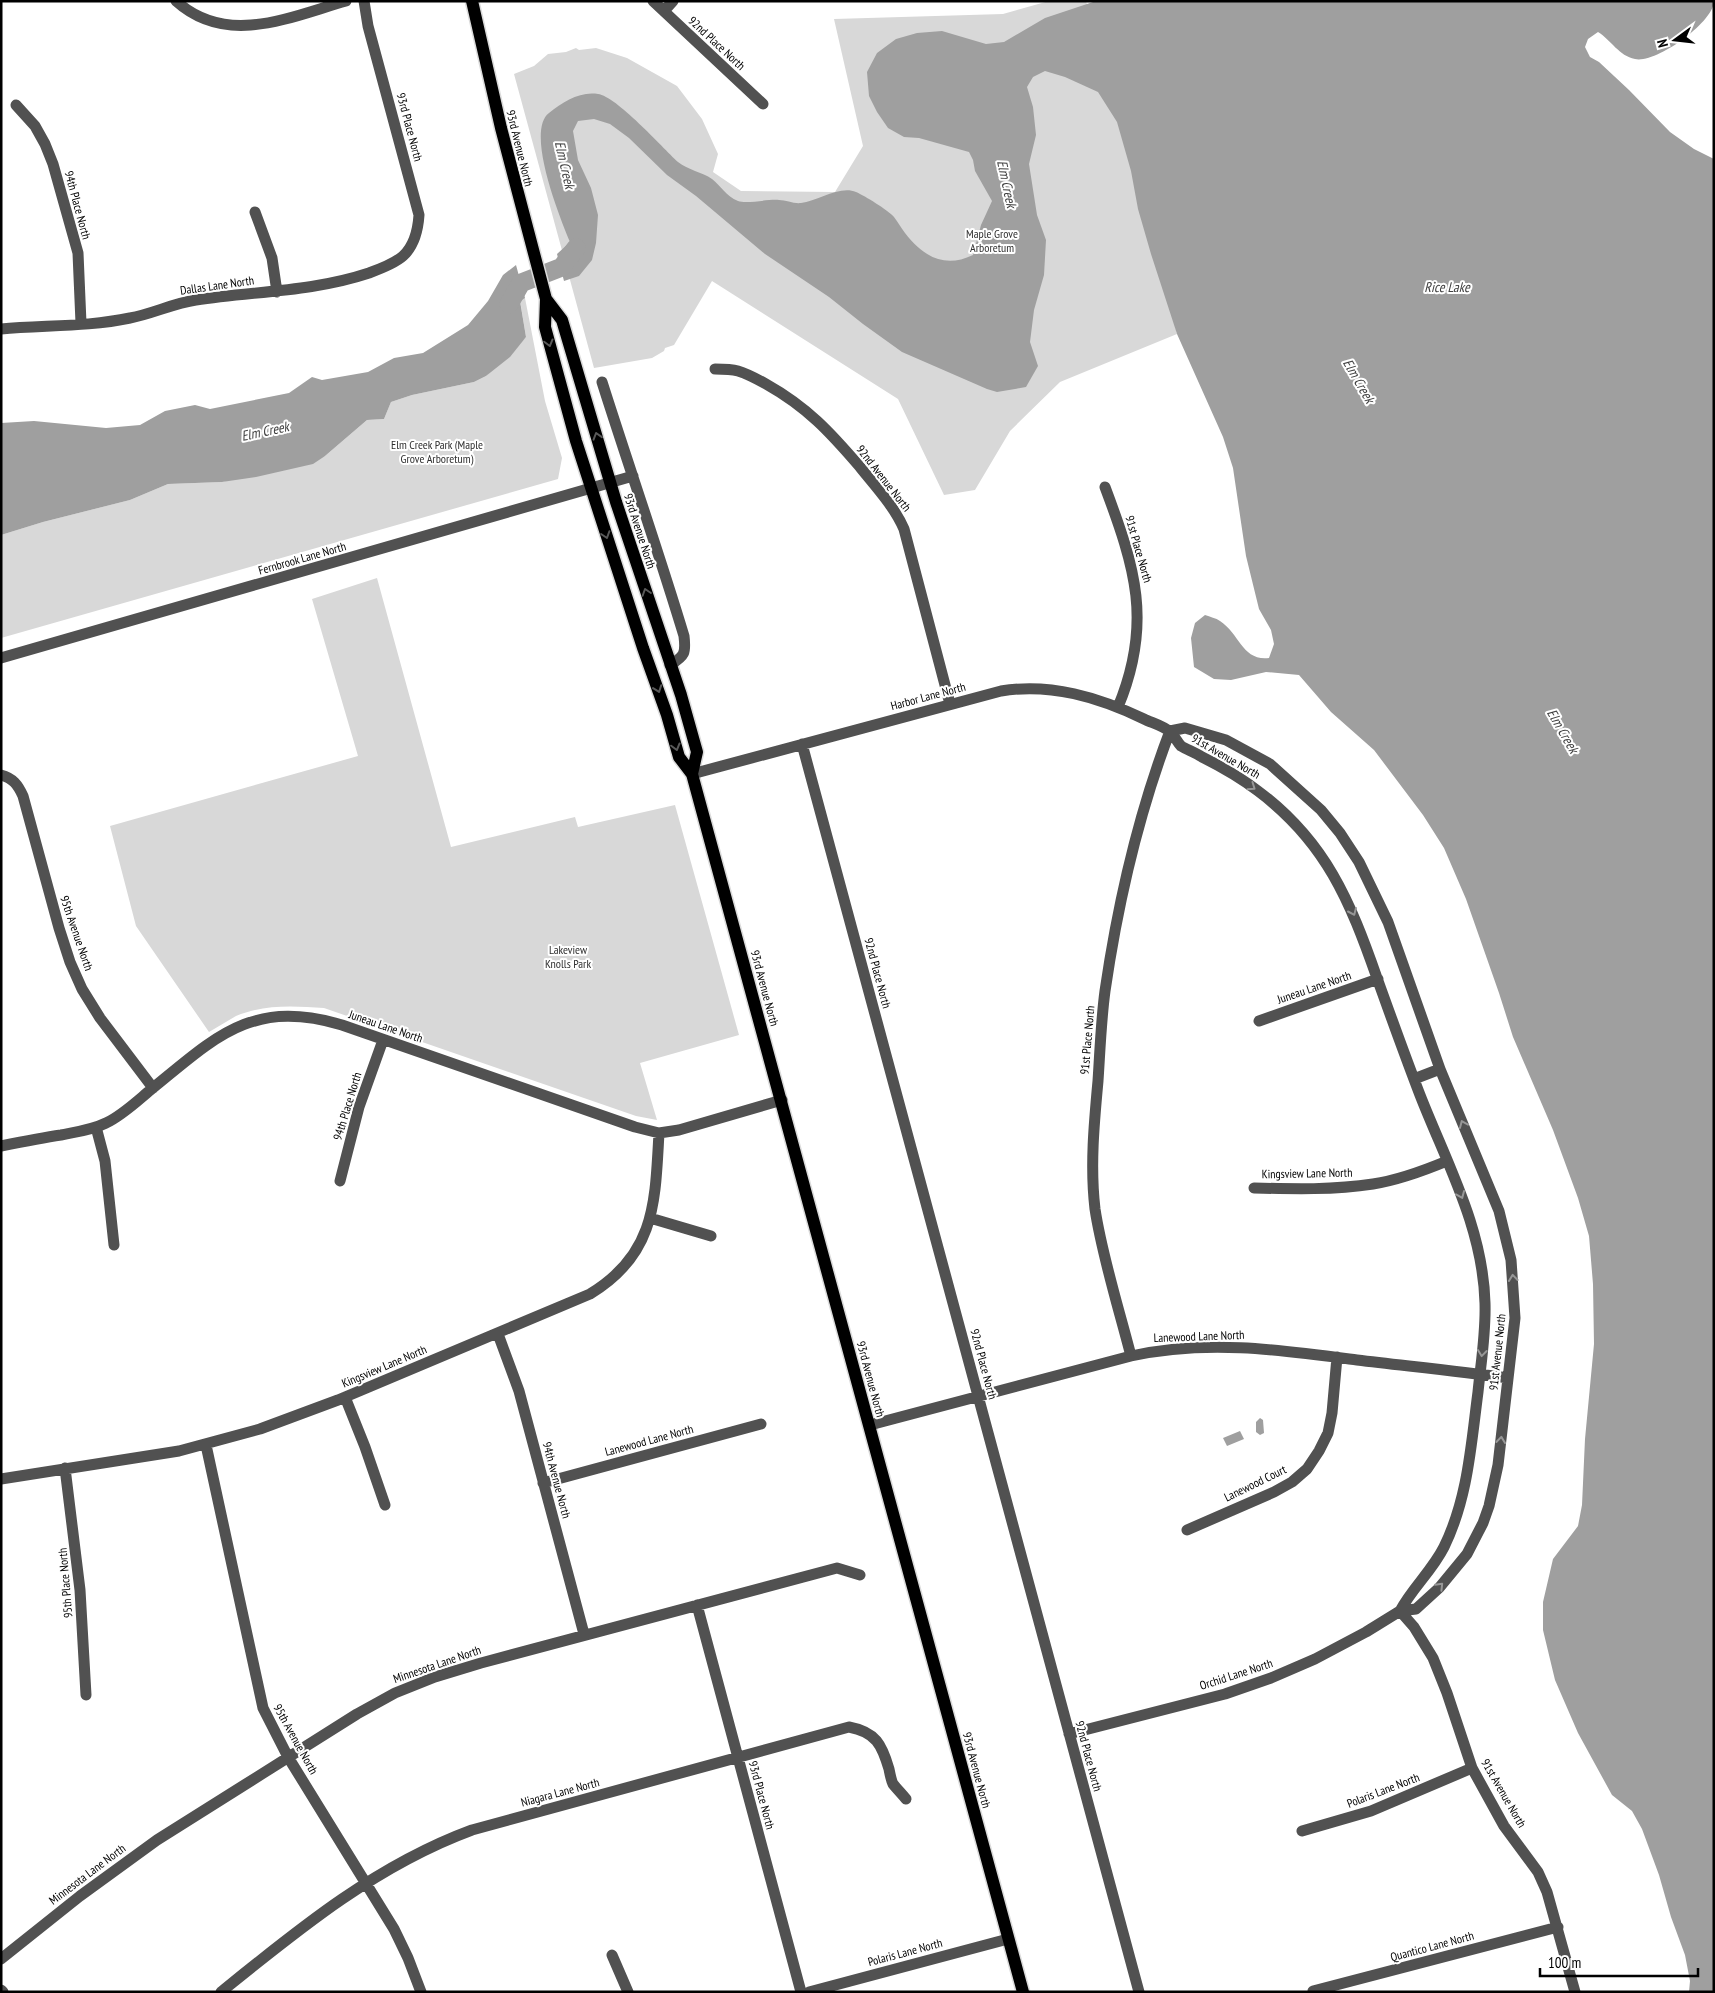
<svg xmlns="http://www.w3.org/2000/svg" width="1715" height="1993" font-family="'PT Sans Narrow',sans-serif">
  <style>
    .green { fill: #d8d8d8 }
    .water { fill: #9f9f9f }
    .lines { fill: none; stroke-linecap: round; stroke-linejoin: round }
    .river { stroke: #9f9f9f; stroke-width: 19 }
    .major-casing { stroke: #dbdbdb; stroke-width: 15 }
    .minor { stroke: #515151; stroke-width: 11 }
    .major { stroke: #000; stroke-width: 12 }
    .oneway { stroke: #595959 }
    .oneway2 { stroke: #979797 }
    .labels { text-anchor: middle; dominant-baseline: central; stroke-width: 4; stroke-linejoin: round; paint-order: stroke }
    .street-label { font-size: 12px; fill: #000; stroke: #fff }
    .park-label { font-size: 12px; fill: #2f2f2f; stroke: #fff }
    .water-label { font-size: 14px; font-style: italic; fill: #404040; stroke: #fff }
  </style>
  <rect width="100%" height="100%" fill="#fff"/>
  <path class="green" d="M1049 1H1086L1144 199 1177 334 1060 382 1010 431 975 490 944 495 898 399 712 281 674 345 665 348 664 351 652 358 594 368 514 74 534 66 548 54 566 52 576 48 579 50 596 48 627 58 677 86 702 119 718 154 713 172 741 191 835 192 863 146 834 19 1003 14Z
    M525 298 545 401 562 458 558 479 1 638V535L43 522 130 500 168 484 222 482 325 456 367 420 384 419 391 402 412 395 474 382 486 376 526 337 520 300Z
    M377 578 451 847 575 817 578 827 675 805 739 1035 640 1063 657 1120 636 1116 324 1008C294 1006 264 1004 236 1016 227 1021 218 1027 209 1032L136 926 110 826 358 756 312 599Z"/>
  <path class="water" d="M1096 1H1714C1714 22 1656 64 1635 59 1619 56 1611 40 1598 32L1588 39 1585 47 1590 57 1599 62 1629 90 1670 132 1694 149 1714 159V1992H1689L1690 1981 1685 1955 1671 1917 1659 1875 1642 1829 1632 1811 1612 1795 1578 1733 1555 1680 1543 1630V1602L1553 1559 1578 1526 1582 1505 1585 1439 1594 1344 1593 1284 1589 1236 1578 1198 1553 1130 1513 1037 1499 993 1466 899 1444 848 1423 815 1374 750 1331 712 1299 675 1266 672 1231 680 1214 679 1194 667 1191 638 1195 623 1205 615C1210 617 1216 618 1220 621 1240 634 1242 661 1269 658L1274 644 1271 630 1259 609 1246 556 1233 468 1223 437 1177 334 1151 254 1138 209 1131 171 1117 122 1098 92 1065 77 1045 71 1033 77 1027 87 1033 107 1036 135 1029 164 1037 215 1046 240 1044 275 1034 310 1030 342 1038 366 1026 387 997 392 987 389 902 352 863 324 829 297 765 254 696 196 667 175 629 138 610 124 594 119 578 121 573 131 578 160 591 188 598 215 596 243 592 260 579 276 564 281 557 254 570 242C560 218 525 131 549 113 563 102 580 91 598 94 616 96 662 147 678 162 688 170 702 172 712 179 721 186 726 196 738 201 747 204 768 199 779 200 786 200 794 204 801 203 818 201 840 185 856 192 865 196 888 210 894 217 898 222 901 228 905 233 923 256 944 269 973 255L981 225 992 201 975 171 973 160 969 152 919 138 904 137 888 128 877 112 869 96 867 72 877 53 896 39 917 33 942 31 986 44 1004 42 1045 18Z
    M516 265 525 298 520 301 526 337 510 357 486 376 474 382 412 395 391 402 384 419 367 420 325 456 313 464 256 477 222 482 168 484 130 500 43 522 1 535V423L34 421 106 428 140 425 165 411 195 405 210 409 289 393 312 377 322 380 368 372 394 358 423 353 468 325 488 301 503 275Z
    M1260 1418 1263 1420 1264 1433 1260 1435 1256 1432V1422Z
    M1240 1431 1244 1439 1227 1446 1223 1438Z"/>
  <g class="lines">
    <path class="river" d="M509 304 521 283 562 267 576 248"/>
    <g class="major-casing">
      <path id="major" d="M472 1 501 128 546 299 545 327 576 441 643 648 667 715 679 757 692 774 1023 1992
        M546 299 562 320 616 502 681 695 697 752 692 774"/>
    </g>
    <path class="minor" d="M176 1C227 47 289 17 346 1
      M653 1 763 104
      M664 11 673 1
      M16 105 35 126 45 144 53 164 78 253 81 323
      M255 212 272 258 277 292
      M1 329C44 325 88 327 130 318 152 314 174 303 196 300 254 291 312 292 369 273 380 269 394 264 403 256 415 245 418 230 419 215L368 26 364 1
      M715 369C723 369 731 369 738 371 748 374 757 379 766 384 807 407 830 432 860 467 876 487 894 506 904 529L950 704
      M602 382C629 467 658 550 684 636 686 653 685 656 670 665
      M1105 487C1135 567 1153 623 1118 707
      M1 658 633 476
      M802 744 1139 1992
      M692 774 1001 691C1051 683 1098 697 1144 719 1152 723 1164 726 1170 732 1175 736 1177 742 1181 746 1188 750 1196 753 1202 757 1222 767 1241 778 1258 791 1326 842 1350 901 1377 978 1391 1017 1405 1056 1420 1095 1447 1164 1483 1228 1485 1303 1486 1333 1481 1362 1478 1392 1471 1445 1468 1498 1444 1547 1432 1571 1412 1588 1400 1611
      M1 775C13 778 18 785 23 796L59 928 70 962 82 989 100 1018 153 1088
      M1259 1021 1378 979
      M1414 1079 1440 1069
      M96 1127 105 1161 114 1245
      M1 1146C21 1142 41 1138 61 1135 76 1132 92 1130 106 1123 121 1116 135 1103 148 1092 215 1038 250 998 342 1025L635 1127 659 1133 679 1130 782 1100
      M340 1181 359 1107 383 1040
      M1254 1188C1294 1189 1334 1190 1373 1184 1399 1180 1423 1171 1447 1161
      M650 1218 711 1236
      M498 1334 519 1391 584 1634
      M1131 1356C1119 1309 1102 1256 1095 1209 1090 1167 1094 1124 1098 1081 1100 1051 1101 1021 1105 991 1118 902 1138 815 1170 731
      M345 1397 365 1447 385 1505
      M870 1425 1131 1356C1207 1339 1282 1350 1357 1360 1407 1366 1458 1371 1508 1378
      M206 1445 263 1708 288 1757 394 1929 408 1958 421 1992
      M65 1468 80 1590 86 1695
      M1 1479 179 1451 260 1429 338 1400 590 1294C656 1254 655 1202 659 1133
      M543 1483 761 1424
      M1187 1530 1274 1492 1292 1482 1307 1469 1319 1451 1328 1433 1332 1413 1337 1357
      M697 1605 801 1992
      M1400 1611 1414 1627 1433 1658 1447 1693 1472 1768 1504 1826 1538 1872 1547 1892 1575 1992
      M1069 1734 1225 1694 1271 1678 1315 1659 1366 1632 1400 1611 1416 1609 1439 1588 1467 1554 1483 1523 1489 1506 1498 1465 1515 1318 1511 1260 1499 1211 1440 1069 1388 922 1359 862 1340 833 1321 810 1270 764 1226 740 1185 728 1170 731
      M1302 1831 1371 1811 1472 1768
      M612 1955 628 1992
      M1 1959 80 1896 157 1840 357 1714 395 1693 435 1677 481 1663 837 1568 860 1575
      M1 1990 3 1992
      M1313 1991 1558 1927
      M221 1992C300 1928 377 1865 472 1830L849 1727C876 1732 882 1745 889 1769 890 1774 891 1780 893 1784 897 1789 902 1794 906 1799
      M809 1992 1008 1939"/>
    <use href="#major" class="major"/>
  </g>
  <defs><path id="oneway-chevron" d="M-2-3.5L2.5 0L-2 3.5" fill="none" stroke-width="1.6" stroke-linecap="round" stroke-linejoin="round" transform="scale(1.25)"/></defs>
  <g class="oneway">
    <use href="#oneway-chevron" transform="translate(549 343) rotate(75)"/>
    <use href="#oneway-chevron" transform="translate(597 436) rotate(-107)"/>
    <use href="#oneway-chevron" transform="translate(606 535) rotate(72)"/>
    <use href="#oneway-chevron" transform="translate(646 592) rotate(-108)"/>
    <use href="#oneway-chevron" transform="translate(658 689) rotate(70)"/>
    <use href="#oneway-chevron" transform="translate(676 747) rotate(75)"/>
  </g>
  <g class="oneway2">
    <use href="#oneway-chevron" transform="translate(1252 787) rotate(35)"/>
    <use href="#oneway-chevron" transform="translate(1353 912) rotate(66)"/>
    <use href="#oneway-chevron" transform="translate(1463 1124) rotate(-113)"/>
    <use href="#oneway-chevron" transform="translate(1461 1195) rotate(67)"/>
    <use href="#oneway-chevron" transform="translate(1513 1278) rotate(-96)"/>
    <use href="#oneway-chevron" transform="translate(1482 1353) rotate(97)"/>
    <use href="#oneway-chevron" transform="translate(1501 1440) rotate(-84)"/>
    <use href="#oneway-chevron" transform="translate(1440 1586) rotate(-46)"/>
  </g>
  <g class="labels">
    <g class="street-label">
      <text transform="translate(717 43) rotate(43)">92nd Place North</text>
      <text transform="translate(410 127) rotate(75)">93rd Place North</text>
      <text transform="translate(520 148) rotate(76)">93rd Avenue North</text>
      <text transform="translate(78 205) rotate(75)">94th Place North</text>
      <text transform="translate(217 285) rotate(-8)">Dallas Lane North</text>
      <text transform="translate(884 478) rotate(52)">92nd Avenue North</text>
      <text transform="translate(640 531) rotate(72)">93rd Avenue North</text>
      <text transform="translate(1139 549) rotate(74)">91st Place North</text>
      <text transform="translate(302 558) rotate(-16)">Fernbrook Lane North</text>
      <text transform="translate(928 696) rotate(-15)">Harbor Lane North</text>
      <text transform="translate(1226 756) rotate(30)">91st Avenue North</text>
      <text transform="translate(77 933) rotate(71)">95th Avenue North</text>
      <text transform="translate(878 973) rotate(75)">92nd Place North</text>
      <text transform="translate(1314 987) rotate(-19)">Juneau Lane North</text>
      <text transform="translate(765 988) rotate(75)">93rd Avenue North</text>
      <text transform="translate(386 1026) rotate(19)">Juneau Lane North</text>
      <text transform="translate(1087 1040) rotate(-85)">91st Place North</text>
      <text transform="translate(347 1106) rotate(-73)">94th Place North</text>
      <text transform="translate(1307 1173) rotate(-1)">Kingsview Lane North</text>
      <text transform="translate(1199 1336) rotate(-2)">Lanewood Lane North</text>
      <text transform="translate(1497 1352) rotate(-84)">91st Avenue North</text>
      <text transform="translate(984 1364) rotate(75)">92nd Place North</text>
      <text transform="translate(384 1366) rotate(-23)">Kingsview Lane North</text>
      <text transform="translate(871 1379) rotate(75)">93rd Avenue North</text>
      <text transform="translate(649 1440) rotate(-15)">Lanewood Lane North</text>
      <text transform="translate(557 1480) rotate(75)">94th Avenue North</text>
      <text transform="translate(1255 1483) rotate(-26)">Lanewood Court</text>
      <text transform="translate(65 1583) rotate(-95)">95th Place North</text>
      <text transform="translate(437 1664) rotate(-19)">Minnesota Lane North</text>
      <text transform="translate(1236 1674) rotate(-18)">Orchid Lane North</text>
      <text transform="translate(296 1739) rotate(61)">95th Avenue North</text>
      <text transform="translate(1089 1756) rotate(75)">92nd Place North</text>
      <text transform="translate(977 1770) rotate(75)">93rd Avenue North</text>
      <text transform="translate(1383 1790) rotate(-21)">Polaris Lane North</text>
      <text transform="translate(560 1792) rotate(-15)">Niagara Lane North</text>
      <text transform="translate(1504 1793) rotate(60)">91st Avenue North</text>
      <text transform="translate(762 1795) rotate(75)">93rd Place North</text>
      <text transform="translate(87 1874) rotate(-37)">Minnesota Lane North</text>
      <text transform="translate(1432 1946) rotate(-15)">Quantico Lane North</text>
      <text transform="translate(905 1952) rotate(-15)">Polaris Lane North</text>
    </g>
    <g class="park-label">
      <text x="992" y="233">Maple Grove<tspan x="992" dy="14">Arboretum</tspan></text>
      <text x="437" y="444">Elm Creek Park (Maple<tspan x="437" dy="14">Grove Arboretum)</tspan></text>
      <text x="568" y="949">Lakeview<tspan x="568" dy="14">Knolls Park</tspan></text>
    </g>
    <g class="water-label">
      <text transform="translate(565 165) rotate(77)">Elm Creek</text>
      <text transform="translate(1007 184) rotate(78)">Elm Creek</text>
      <text x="1447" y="287">Rice Lake</text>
      <text transform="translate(1359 381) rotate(60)">Elm Creek</text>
      <text transform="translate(265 431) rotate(-12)">Elm Creek</text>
      <text transform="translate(1563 731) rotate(60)">Elm Creek</text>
    </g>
  </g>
  <rect width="1715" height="1993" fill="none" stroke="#000000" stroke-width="5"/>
  <g transform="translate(1675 40) rotate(255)" stroke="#ffffff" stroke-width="4" paint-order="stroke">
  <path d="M0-4L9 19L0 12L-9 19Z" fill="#000000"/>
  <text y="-8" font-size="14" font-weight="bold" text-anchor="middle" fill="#000000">N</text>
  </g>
  <path d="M1540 1968v8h158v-8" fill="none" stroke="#000000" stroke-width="2.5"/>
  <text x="1548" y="1968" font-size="15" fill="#000000" stroke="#ffffff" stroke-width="4" paint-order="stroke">100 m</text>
</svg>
